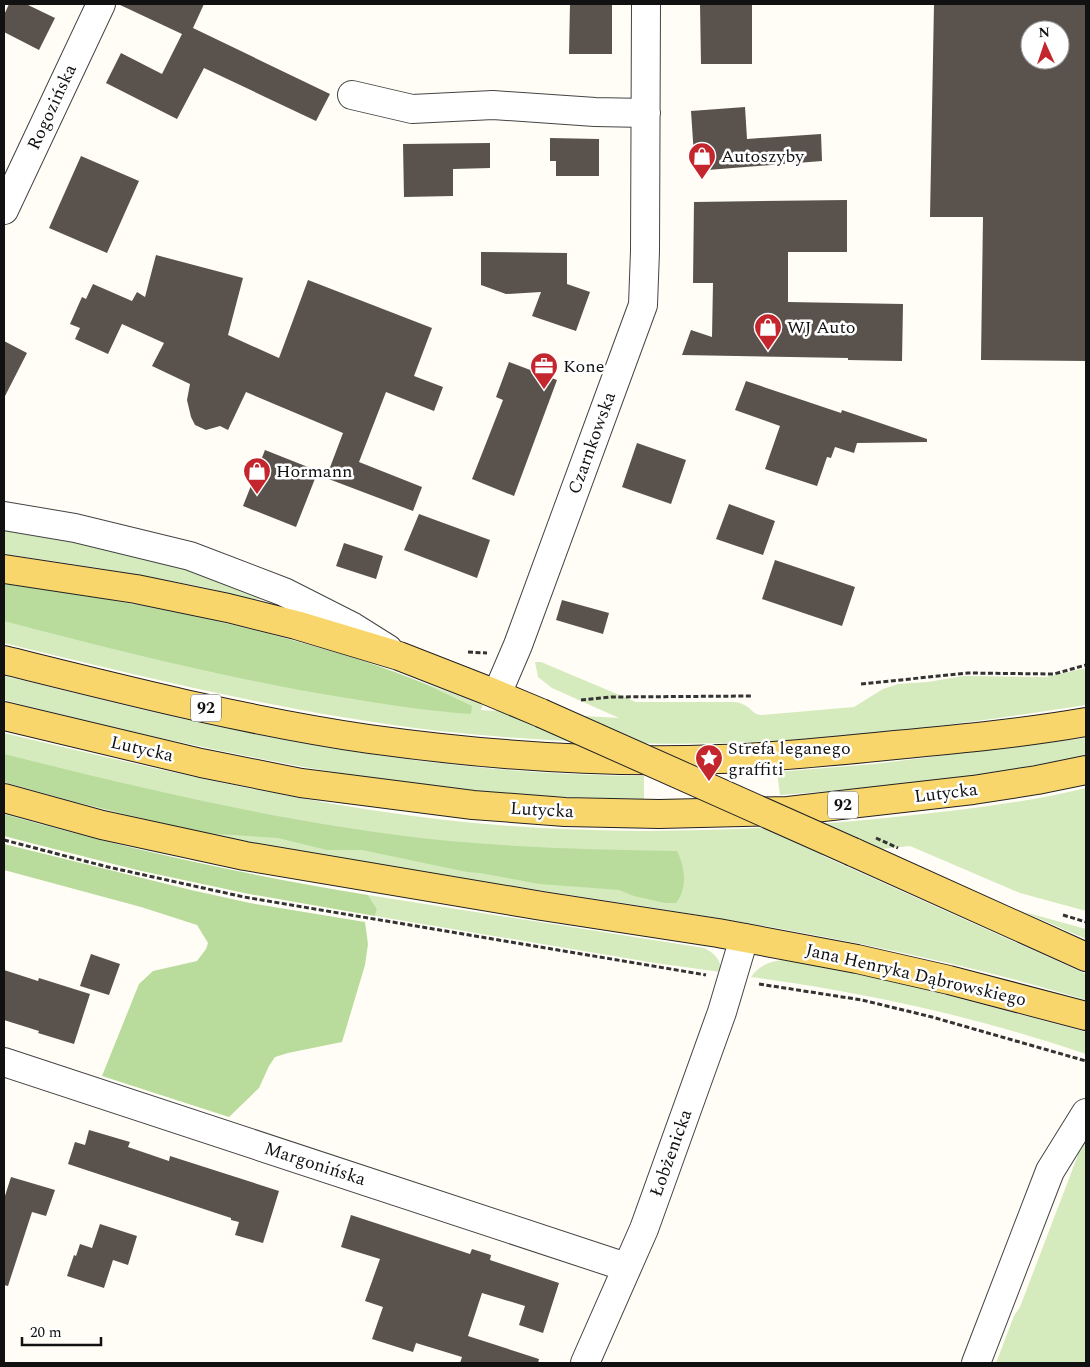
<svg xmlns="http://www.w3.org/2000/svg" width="1090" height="1367" font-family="Spectral,serif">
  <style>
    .green { fill: #d5ebbd }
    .forest { fill: #b9dc9c }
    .building { fill: #5a524d; fill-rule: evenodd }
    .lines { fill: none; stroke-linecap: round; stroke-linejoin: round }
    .minor-casing { stroke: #444; stroke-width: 30 }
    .major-casing { stroke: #222; stroke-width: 30 }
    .path { stroke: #333; stroke-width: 3; stroke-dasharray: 5 2.5; stroke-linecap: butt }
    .minor { stroke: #fff; stroke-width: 28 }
    .major { stroke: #f9d66b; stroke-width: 28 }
    .major-bridge-casing { stroke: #222; stroke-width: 30; stroke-linecap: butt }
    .path-bridge { stroke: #333; stroke-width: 3; stroke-dasharray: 5 2.5; stroke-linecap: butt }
    .major-bridge { stroke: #f9d66b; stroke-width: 28 }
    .labels { text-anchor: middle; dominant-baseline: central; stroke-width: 5; stroke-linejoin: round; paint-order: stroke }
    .shield { fill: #fff; stroke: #585858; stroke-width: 1 }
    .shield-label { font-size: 16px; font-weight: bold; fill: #111 }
    .street-label { font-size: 18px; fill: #111; stroke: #fff }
    .poi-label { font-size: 18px; fill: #111; stroke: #fff; text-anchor: start }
  </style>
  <rect width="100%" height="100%" fill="#fffdf5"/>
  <path class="green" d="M4 527 34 532 179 566 262 597 263 599C251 601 218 590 203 587 137 574 71 563 4 554Z
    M4 584C71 594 139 603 205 618 300 639 392 670 483 705L481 710 619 718 552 688 538 677 535 662H541L636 702H735C751 704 751 715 762 715L854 707 883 689 898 684 927 682 964 676 1046 677 1086 668V705C984 721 878 735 775 741 664 747 551 743 440 731 292 714 148 678 4 643Z
    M4 676C81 694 158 715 236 730 371 758 506 775 644 776V799C558 798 470 793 384 780 256 761 129 732 4 700Z
    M4 733C139 765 275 798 413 816 570 837 728 834 885 818 953 811 1020 804 1086 788V911L1020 893 910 846 821 855 1086 974V1000C820 919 541 897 268 846 179 830 91 807 4 782Z
    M1086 738V755C986 777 882 787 780 795L777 772 874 764Z
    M368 895 704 948C715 953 721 960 721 972L655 963 375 916 377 909Z
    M1024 912 1086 929V939Z
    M782 960 833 969 920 988 1086 1032V1054C977 1017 865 992 751 977 759 966 768 962 782 960Z
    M1086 1134V1363H996L1014 1316 1020 1307Z"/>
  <path class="forest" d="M4 584C95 596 186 612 276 636 322 648 369 661 413 679 433 687 452 697 472 706L471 714C427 711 384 704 340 697 226 678 115 650 4 621Z
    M4 754C151 791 299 826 450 841 525 848 601 850 677 851 685 867 688 888 676 903H665L634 896 619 890 540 884 480 873 467 872 362 850H327L278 838 203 833 76 802 4 782Z
    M4 814C123 848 245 875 368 895L377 909 375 916 249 894 137 870 23 841 4 836Z
    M4 844 191 890 250 903 365 922 368 944 365 965 342 1042 288 1053 275 1057 269 1066 259 1088 229 1117 102 1076 139 984 153 971 197 961 206 949 208 943 197 925 141 907 4 870Z"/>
  <path class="building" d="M9 4H26L55 18 39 50 4 32V15Z
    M118 4H204L193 28 330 94 316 121 204 68 177 119 106 83 121 53 162 74 182 34Z
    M570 4H612V54H569Z
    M700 4H752V64H701Z
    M934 4H1086V361L981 360 983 217H930ZM1030 30H1060V60H1030Z
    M745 107 747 139 821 134 822 161 695 171 691 111Z
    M550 138 599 139V176H556V161H550Z
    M490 143V168L453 169V196L404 197 403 144Z
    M81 156 139 181 107 253 49 228Z
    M847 200V252H788V302L903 304 902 361 848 360V358L682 355 691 330 712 337 713 283H693L694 202Z
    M481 252 567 253V284L590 292 576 331 532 316 541 292 506 294 481 285Z
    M156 255 243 278 228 335 279 358 308 280 432 328 414 376 443 387 434 411 386 392 359 462 422 487 413 511 326 478 343 433 246 392 228 430 220 426 206 430 195 425 191 417 187 400 190 384 152 366 164 343 122 324 108 354 75 339 80 328 70 324 82 297 86 299 93 284 132 301 137 292 145 297Z
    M4 341 27 353 4 398Z
    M509 362 557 380 514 496 472 479 503 400 496 397Z
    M746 381 841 413 842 410 927 439V442L857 443 854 453 835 447 831 458 827 457 817 486 765 469 780 426 735 410Z
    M637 443 686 460 671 504 622 487Z
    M265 450 318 471 296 527 243 506Z
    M729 504 775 521 763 555 716 539Z
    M419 514 490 540 477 578 404 550Z
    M344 543 383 556 376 579 336 566Z
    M775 560 855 587 842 626 762 599Z
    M562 600 609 613 603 634 556 620Z
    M91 954 120 964 109 995 80 986Z
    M4 970 38 981 39 978 90 994 74 1044 38 1033 39 1031 4 1020Z
    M89 1130 130 1142 128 1147 169 1161 170 1156 279 1191 263 1243 235 1235 239 1222 231 1220V1218L68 1164 75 1142 85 1145Z
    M11 1177 55 1190 46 1216 32 1212 8 1286 4 1285V1199Z
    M351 1215 470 1254 472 1249 491 1255 490 1260 559 1283 543 1333 519 1325 525 1306 482 1293 468 1336 539 1359 538 1363H460L462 1357 416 1343 413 1352 372 1339 383 1307 365 1301 380 1259 341 1247Z
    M100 1224 137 1236 128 1265 113 1260 104 1288 67 1276 74 1255 76 1256 80 1244 92 1248Z"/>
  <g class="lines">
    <g class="minor-casing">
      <path id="minor" d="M352 95 412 109 493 105 595 112 646 113
        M4 210 101 4
        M4 516 75 528 190 556 284 592 353 627 388 649
        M497 694 518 645 643 305 645 251 646 4
        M4 1062 626 1267
        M585 1363 644 1229 722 1012 744 938
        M976 1363 1050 1171 1086 1113"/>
    </g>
    <g class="major-casing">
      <path id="major" d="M4 569 136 589 228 608 296 625 399 656 486 690 541 713
        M4 660C125 690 246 721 369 739 485 755 603 764 720 759 779 757 837 751 895 745 959 739 1023 733 1086 722
        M4 716 201 763 301 783 473 805 565 812 659 814 788 811 973 790 1037 780 1086 770
        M4 798 102 825 245 856 542 906 718 933 857 959 949 980 1086 1016
        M853 852 1086 957"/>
    </g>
    <path class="path" d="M468 652 487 653
      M861 684 968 673 1054 674 1086 665
      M581 700 612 697 752 696
      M4 840 108 867 244 897 706 975
      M1063 915 1086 922
      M759 984 862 1000 932 1017 1086 1061"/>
    <use href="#minor" class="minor"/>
    <use href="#major" class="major"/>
    <g class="major-bridge-casing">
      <path id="major-bridge" d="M541 713 853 852"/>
    </g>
    <path class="path-bridge" d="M876 838 898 848"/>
    <use href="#major-bridge" class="major-bridge"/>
  </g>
  <defs>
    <g id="shop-pin" transform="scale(1.4375)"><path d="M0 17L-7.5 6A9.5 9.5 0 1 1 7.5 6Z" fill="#c4262e" stroke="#fff"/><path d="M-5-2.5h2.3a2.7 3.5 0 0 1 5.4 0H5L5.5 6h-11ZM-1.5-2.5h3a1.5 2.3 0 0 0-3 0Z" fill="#fff"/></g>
    <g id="office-pin" transform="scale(1.4375)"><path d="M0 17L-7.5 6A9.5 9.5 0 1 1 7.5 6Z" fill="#c4262e" stroke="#fff"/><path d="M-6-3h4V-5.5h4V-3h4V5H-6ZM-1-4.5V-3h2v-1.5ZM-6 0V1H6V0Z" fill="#fff"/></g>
    <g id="sight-pin" transform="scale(1.4375)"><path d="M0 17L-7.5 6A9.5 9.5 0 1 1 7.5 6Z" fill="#c4262e" stroke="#fff"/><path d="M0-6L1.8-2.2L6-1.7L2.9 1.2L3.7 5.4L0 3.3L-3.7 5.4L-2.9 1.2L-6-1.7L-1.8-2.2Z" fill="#fff"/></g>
  </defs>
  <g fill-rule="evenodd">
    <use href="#shop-pin" x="702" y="156"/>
    <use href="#shop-pin" x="768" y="327"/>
    <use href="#office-pin" x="544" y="366"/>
    <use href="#shop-pin" x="257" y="471"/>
    <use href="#sight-pin" x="709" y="758"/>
  </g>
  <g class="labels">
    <g class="shield">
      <rect x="191" y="694.5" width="30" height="27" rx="4"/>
      <rect x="828" y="791.5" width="30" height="27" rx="4"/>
    </g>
    <g class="shield-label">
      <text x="206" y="708">92</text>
      <text x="843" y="805">92</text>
    </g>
    <g class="street-label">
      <text transform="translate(52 107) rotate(-65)">Rogozińska</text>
      <text transform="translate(592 443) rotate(-70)">Czarnkowska</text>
      <text transform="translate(142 749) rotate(13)">Lutycka</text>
      <text transform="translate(946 793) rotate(-7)">Lutycka</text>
      <text transform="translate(542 810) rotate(3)">Lutycka</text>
      <text transform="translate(916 975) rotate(13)">Jana Henryka Dąbrowskiego</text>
      <text transform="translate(671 1153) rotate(-70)">Łobżenicka</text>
      <text transform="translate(315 1164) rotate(18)">Margonińska</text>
    </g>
    <g class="poi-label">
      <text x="721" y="156">Autoszyby</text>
      <text x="787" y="327">WJ Auto</text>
      <text x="563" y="366">Kone</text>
      <text x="276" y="471">Hormann</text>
      <text x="728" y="748">Strefa leganego<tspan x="728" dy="21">graffiti</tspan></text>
    </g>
  </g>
  <rect width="1090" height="1367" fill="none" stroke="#111111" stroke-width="10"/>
  <g transform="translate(1045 45) rotate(357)"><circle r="24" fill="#ffffff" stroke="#a0a0a0"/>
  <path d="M0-4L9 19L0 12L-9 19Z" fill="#c4262e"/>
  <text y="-8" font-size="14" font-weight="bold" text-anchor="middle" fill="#111111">N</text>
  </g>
  <path d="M22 1337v8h79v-8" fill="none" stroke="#111111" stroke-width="2.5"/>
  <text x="30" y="1337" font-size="15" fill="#111111" stroke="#ffffff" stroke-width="4" paint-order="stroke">20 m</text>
</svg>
